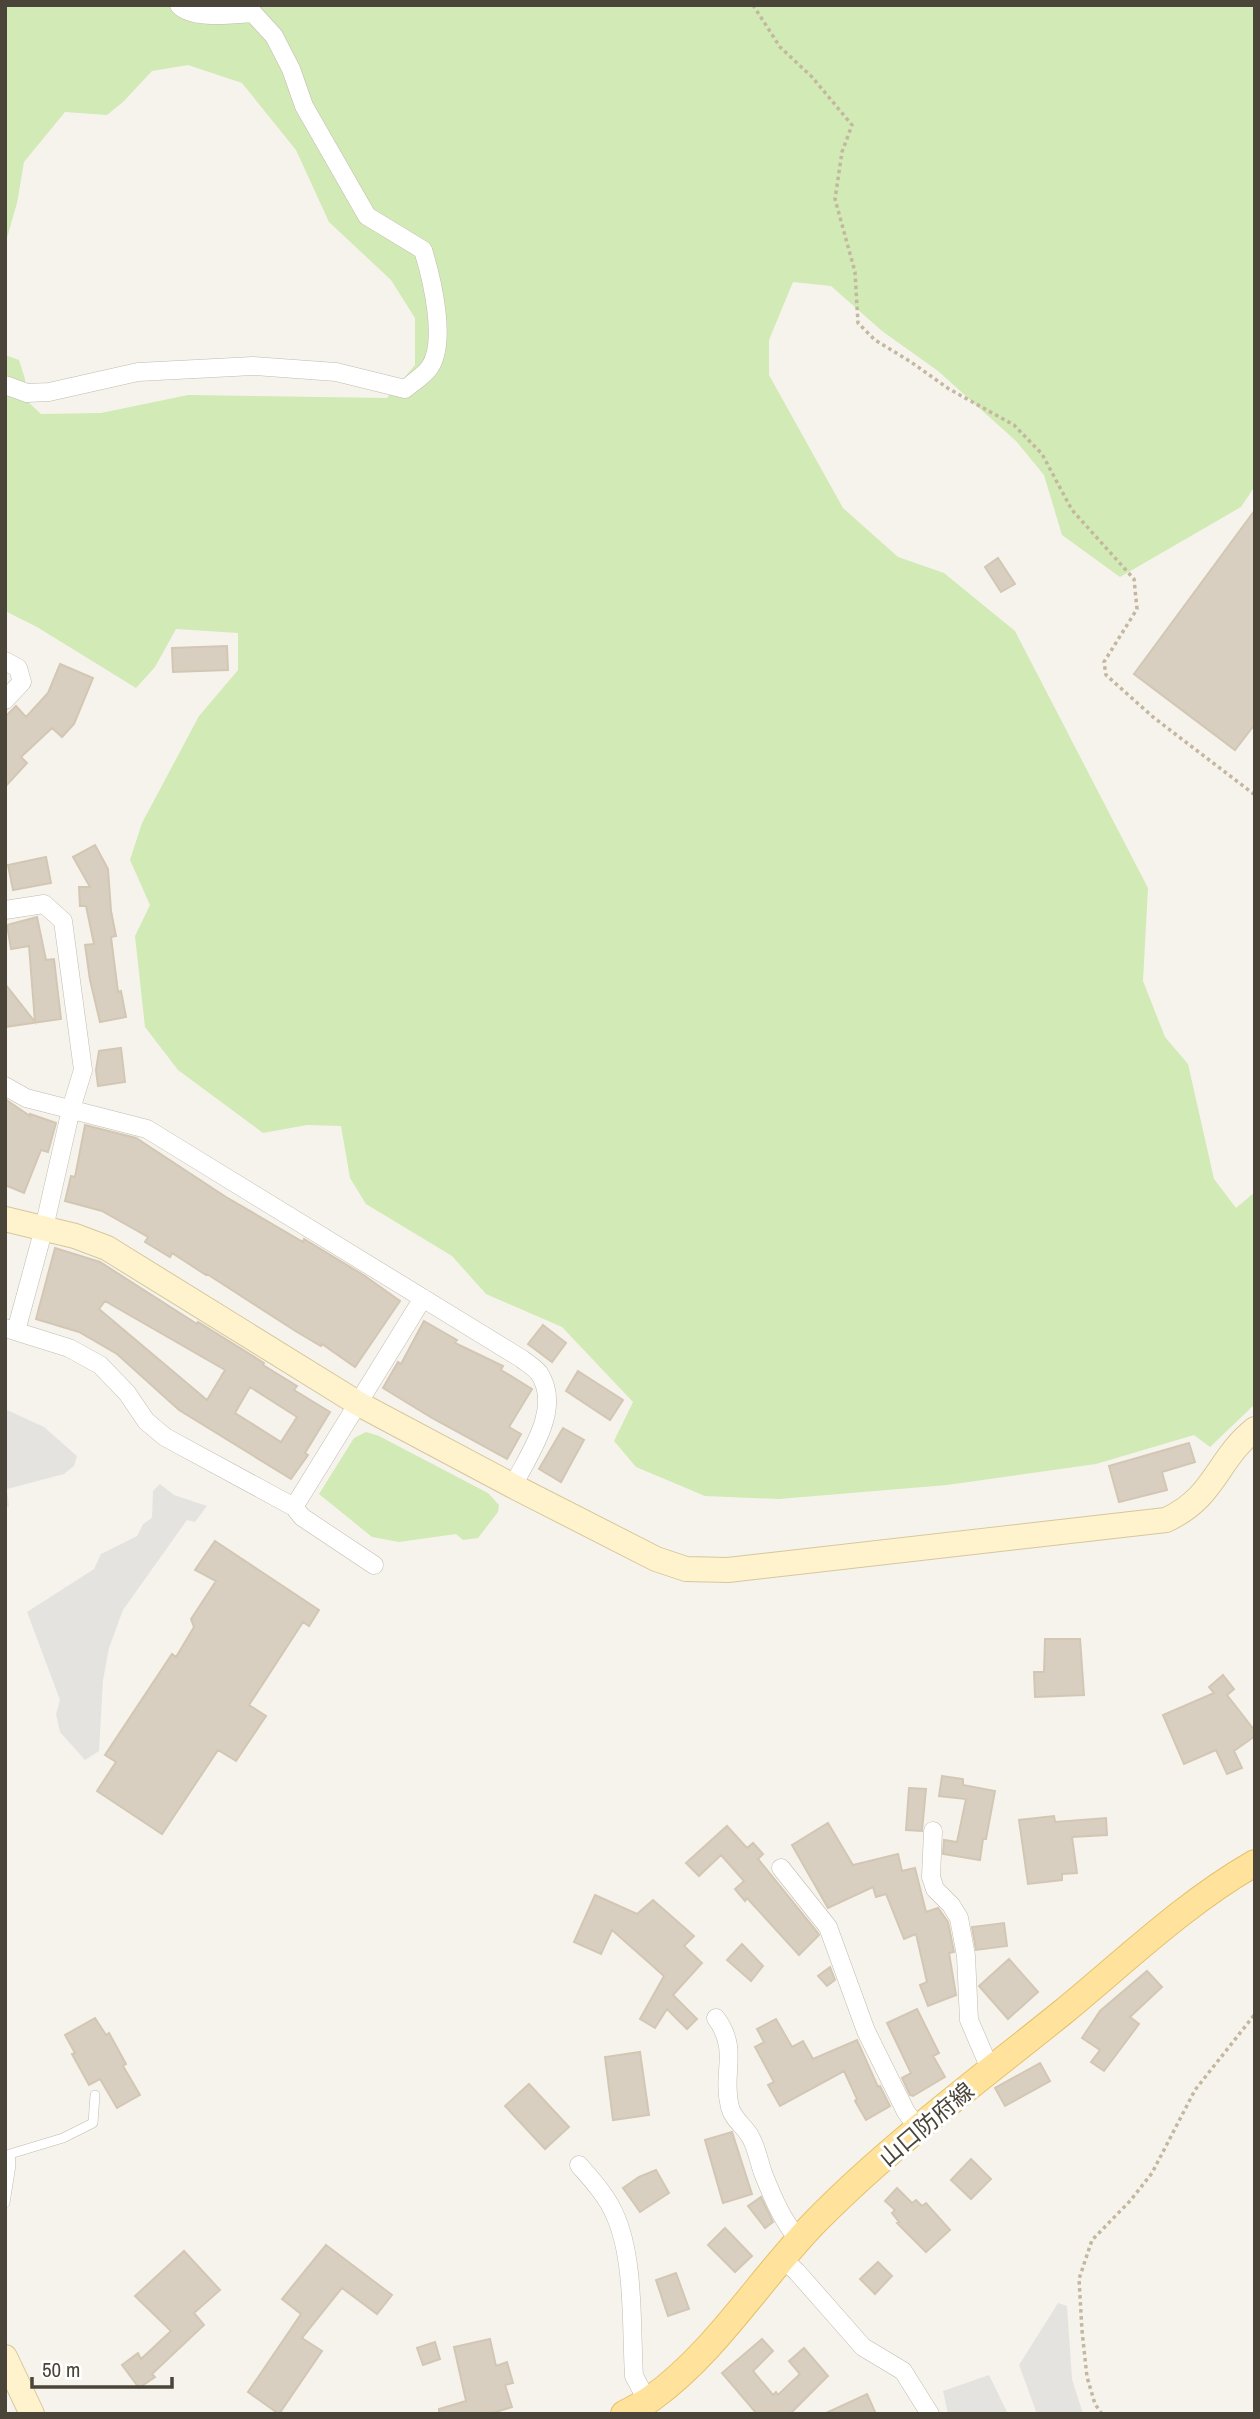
<svg xmlns="http://www.w3.org/2000/svg" width="1260" height="2419" font-family="'Archivo Narrow','Noto Sans JP',sans-serif">
  <style>
    .green { fill: #d2eab5 }
    .parking { fill: #e5e3e0 }
    .building { fill: #d8cfc1; stroke: #d3c7b4; stroke-width: 2; fill-rule: evenodd }
    .lines { fill: none; stroke-linecap: round; stroke-linejoin: round }
    .lane-casing { stroke: #c2bbae; stroke-width: 10 }
    .street-casing { stroke: #c2bbae; stroke-width: 19 }
    .secondary-casing { stroke: #d6c79b; stroke-width: 26 }
    .primary-casing { stroke: #e6c16a; stroke-width: 28 }
    .path { stroke: #c4b79f; stroke-width: 3.5; stroke-dasharray: 3.5 3.5; stroke-linecap: butt }
    .lane { stroke: #fff; stroke-width: 9 }
    .street { stroke: #fff; stroke-width: 18 }
    .secondary { stroke: #fff3cd; stroke-width: 24 }
    .primary { stroke: #ffe39c; stroke-width: 26 }
    .labels { text-anchor: middle; dominant-baseline: central; stroke-width: 6; stroke-linejoin: round; paint-order: stroke }
    .street-label { font-size: 23px; fill: #4b4439; stroke: #fff }
  </style>
  <rect width="100%" height="100%" fill="#f6f3ec"/>
  <path class="green" d="M5 5H1255V486L1241 507 1120 577 1062 535 1044 475 1016 441 938 371 882 331 831 286 793 282 769 340V375L843 508 898 557 944 573 1015 631 1148 888 1143 981 1165 1037 1188 1064 1214 1179 1236 1208 1255 1192V1404L1210 1447 1194 1435 1096 1464 947 1485 779 1499 705 1496 636 1467 614 1441 633 1402 562 1327 486 1294 452 1256 366 1204 350 1178 341 1126 307 1125 263 1133 178 1070 145 1027 135 936 150 905 130 860 142 823 199 716 238 670V633L176 629 155 667 136 688 37 627 5 611V355L19 360 25 379 26 400 41 414 101 413 188 395 387 398 415 365V318L391 280 329 222 296 150 242 83 188 65 152 71 123 102 107 115 65 112 24 162 17 203 5 245Z
    M366 1432 379 1436 488 1493 499 1505 498 1512 478 1538 463 1540 456 1534 399 1542 372 1537 319 1494 354 1438Z"/>
  <path class="parking" d="M5 1409 44 1427 77 1456 74 1466 64 1474 7 1489 9 1507H5Z
    M160 1484 174 1495 207 1506 195 1522 187 1520 123 1610 109 1648 103 1680 99 1751 85 1760 60 1732 56 1714 60 1700 27 1612 94 1569 101 1554 137 1536 143 1524 152 1518 153 1491Z
    M1058 2303 1067 2306 1072 2379 1083 2414H1037L1019 2365Z
    M989 2375 1008 2414H948L943 2391Z"/>
  <path class="building" d="M1255 510V724L1235 750 1134 674Z
    M998 558 1015 584 1001 592 985 567Z
    M227 646 228 670 173 672 172 648Z
    M60 664 93 678 74 724 62 737 52 728 21 757 27 763 5 787V717L16 706 26 717 48 693Z
    M95 845 108 869 111 911 116 936 111 937 118 992 121 991 126 1017 100 1022 90 980 85 945 94 944 86 906H80L79 887H90L73 857Z
    M46 857 51 883 13 890 8 865Z
    M37 917 46 960 54 959 61 1019 5 1027V984L35 1022 29 946 11 949 7 925Z
    M121 1048 125 1082 98 1086 96 1070 99 1051Z
    M5 1099 30 1116V1114L56 1123 48 1152 41 1150 24 1193 5 1185Z
    M85 1125 136 1138 226 1197 303 1242 304 1239 365 1276 400 1301 355 1367 322 1344 321 1346 297 1332 207 1274 206 1275 172 1253 170 1257 145 1242 148 1237 102 1211 65 1201 71 1176 75 1177Z
    M55 1248 100 1262 197 1324 198 1322 264 1363 263 1365 297 1386 294 1390 330 1412 305 1453 308 1455 291 1479 179 1410 117 1354 79 1332 36 1319ZM105 1301 225 1370 207 1400 99 1309ZM250 1387 297 1417 281 1442 235 1413Z
    M424 1321 457 1340 455 1343 503 1366 501 1370 532 1389 509 1427 521 1434 507 1459 432 1418 383 1388 398 1362 401 1364Z
    M543 1325 566 1343 552 1362 528 1344Z
    M578 1371 623 1400 610 1420 566 1391Z
    M563 1428 584 1440 561 1482 539 1469Z
    M1189 1443 1195 1462 1162 1472 1167 1490 1119 1502 1109 1466Z
    M215 1541 319 1610 309 1626 303 1622 249 1705 266 1716 236 1761 218 1750 162 1834 97 1791 116 1762 105 1755 172 1654 176 1657 194 1627 191 1619 216 1581 195 1570Z
    M1045 1639H1080L1084 1695 1035 1697 1034 1672H1044Z
    M1223 1675 1234 1689 1227 1695 1255 1731V1736L1234 1751 1242 1768 1227 1774 1216 1750 1184 1764 1163 1715 1214 1693 1209 1687Z
    M942 1776 963 1779V1785L995 1791 986 1839H983L980 1860 943 1854 944 1840 957 1842 966 1799 939 1796Z
    M909 1788 926 1789 922 1831 906 1830Z
    M1054 1816 1055 1822 1106 1818 1107 1835 1072 1837 1077 1873 1062 1874V1880L1028 1884 1019 1820Z
    M828 1823 853 1865 898 1854 902 1871 915 1868 926 1912 938 1908 948 1922 954 1952 949 1953 956 1995 928 2006 920 1985 927 1982 916 1934 904 1939 886 1894 876 1897 873 1887 828 1908 792 1845Z
    M727 1826 747 1848 753 1843 763 1854 758 1859 818 1933 819 1935 799 1955 747 1898 745 1901 735 1889 744 1881 721 1855 699 1876 686 1863Z
    M595 1895 637 1914 653 1900 694 1936 684 1946 702 1963 673 1995 697 2019 687 2029 667 2009 655 2028 640 2019 664 1976 612 1930 601 1954 574 1942Z
    M1004 1923 1007 1946 976 1950 972 1927Z
    M742 1944 763 1966 751 1981 727 1960Z
    M1009 1959 1038 1992 1008 2019 979 1986Z
    M830 1967 835 1980 827 1986 818 1976Z
    M1147 1971 1162 1987 1130 2017 1139 2024 1104 2071 1091 2062 1100 2050 1082 2038 1100 2011Z
    M917 2009 939 2053 933 2056 945 2077 913 2096 910 2095 902 2078 911 2073 887 2023Z
    M95 2018 106 2035 109 2033 126 2064 123 2066 140 2095 117 2108 100 2079 89 2085 72 2054 75 2053 65 2035Z
    M776 2019 792 2047 803 2041 813 2059 857 2040 878 2087 880 2086 890 2106 866 2120 855 2101 857 2099 844 2071 780 2106 768 2085 774 2082 755 2047 764 2042 757 2029Z
    M640 2052 649 2115 613 2120 605 2057Z
    M1040 2063 1050 2081 1005 2106 995 2088Z
    M529 2084 569 2127 545 2149 505 2106Z
    M732 2132 752 2194 723 2203 705 2140Z
    M971 2159 991 2179 971 2199 951 2180Z
    M656 2170 669 2193 640 2212 623 2188 639 2177Z
    M897 2188 912 2203 916 2200 922 2206 926 2203 950 2230 926 2252 897 2223 899 2222 892 2213 895 2210 885 2201Z
    M761 2197 773 2222 765 2228 748 2206Z
    M725 2228 752 2256 735 2272 708 2245Z
    M326 2245 392 2295 377 2314 342 2288 302 2338 322 2351 279 2414 248 2392 301 2314 282 2299Z
    M184 2251 220 2290 194 2313 204 2325 152 2374 155 2377 139 2388 122 2365 138 2353 141 2359 171 2331 135 2296Z
    M878 2262 892 2276 875 2294 860 2279Z
    M676 2273 689 2309 668 2316 656 2280Z
    M490 2339 496 2366 507 2362 513 2383 505 2385 512 2407 489 2414H439V2409L466 2401 454 2347Z
    M762 2339 773 2351 753 2371 773 2395 776 2392 778 2395 800 2374 789 2361 804 2348 828 2376 790 2414H757L722 2373Z
    M435 2342 440 2359 423 2365 417 2348Z
    M867 2394 876 2414H824Z"/>
  <g class="lines">
    <g class="lane-casing">
      <path id="lane" d="M5 2203 11 2165 10 2154 63 2138 93 2123 95 2095"/>
    </g>
    <g class="street-casing">
      <path id="street" d="M5 385 27 393 49 392 138 372 253 366 336 372 405 389C412 383 424 376 430 367 447 341 432 279 423 250L367 216 304 106 291 69 274 36 253 13C234 14 192 20 179 5
        M5 661 18 668 22 682 5 700
        M5 910 44 904 63 921 83 1070 71 1109 44 1228 16 1331
        M5 1086 26 1098 147 1129 522 1359C527 1363 535 1368 539 1373 563 1409 528 1455 513 1486
        M5 1328 69 1348 100 1365 127 1393 146 1421 165 1437 294 1507 423 1298
        M294 1507 302 1517 374 1565
        M933 1831 931 1877 935 1889 951 1905 959 1918 966 1956 969 2020 991 2071
        M781 1868 828 1927 866 2031 906 2112 919 2129
        M716 2018C740 2051 721 2072 730 2107 733 2120 745 2126 751 2138 757 2149 759 2162 763 2173 773 2198 782 2220 799 2240
        M579 2165C592 2180 606 2195 614 2213 635 2257 631 2327 634 2376L641 2389 651 2399
        M782 2258 797 2272 863 2347 903 2371 930 2414"/>
    </g>
    <g class="secondary-casing">
      <path id="secondary" d="M5 1219 75 1236 107 1248 359 1404 513 1486 656 1559 686 1569 728 1570 1166 1520C1216 1497 1216 1460 1255 1429
        M5 2357 32 2414"/>
    </g>
    <g class="primary-casing">
      <path id="primary" d="M624 2414C633 2409 644 2404 652 2398 717 2351 761 2277 817 2220 892 2144 980 2079 1063 2012 1125 1961 1185 1903 1255 1863"/>
    </g>
    <path class="path" d="M753 5 780 47 812 77 852 125 842 152 835 199 855 272 858 323 875 340 911 362 949 389 1014 425 1042 454 1072 510 1134 579 1137 609 1104 662 1106 675 1153 717 1255 795
      M1102 2414 1095 2404 1087 2377 1082 2331 1079 2279 1092 2240 1130 2201 1152 2173 1195 2090 1255 2014"/>
    <use href="#lane" class="lane"/>
    <use href="#street" class="street"/>
    <use href="#secondary" class="secondary"/>
    <use href="#primary" class="primary"/>
  </g>
  <g class="labels">
    <g class="street-label">
      <text transform="translate(926 2124) rotate(-40)">山口防府線</text>
    </g>
  </g>
  <rect width="1260" height="2419" fill="none" stroke="#4b4439" stroke-width="14"/>
  <path d="M32 2377v10h140v-10" fill="none" stroke="#4b4439" stroke-width="3.5"/>
  <text x="42" y="2377" font-size="21" fill="#4b4439" stroke="#ffffff" stroke-width="5" paint-order="stroke">50 m</text>
</svg>
